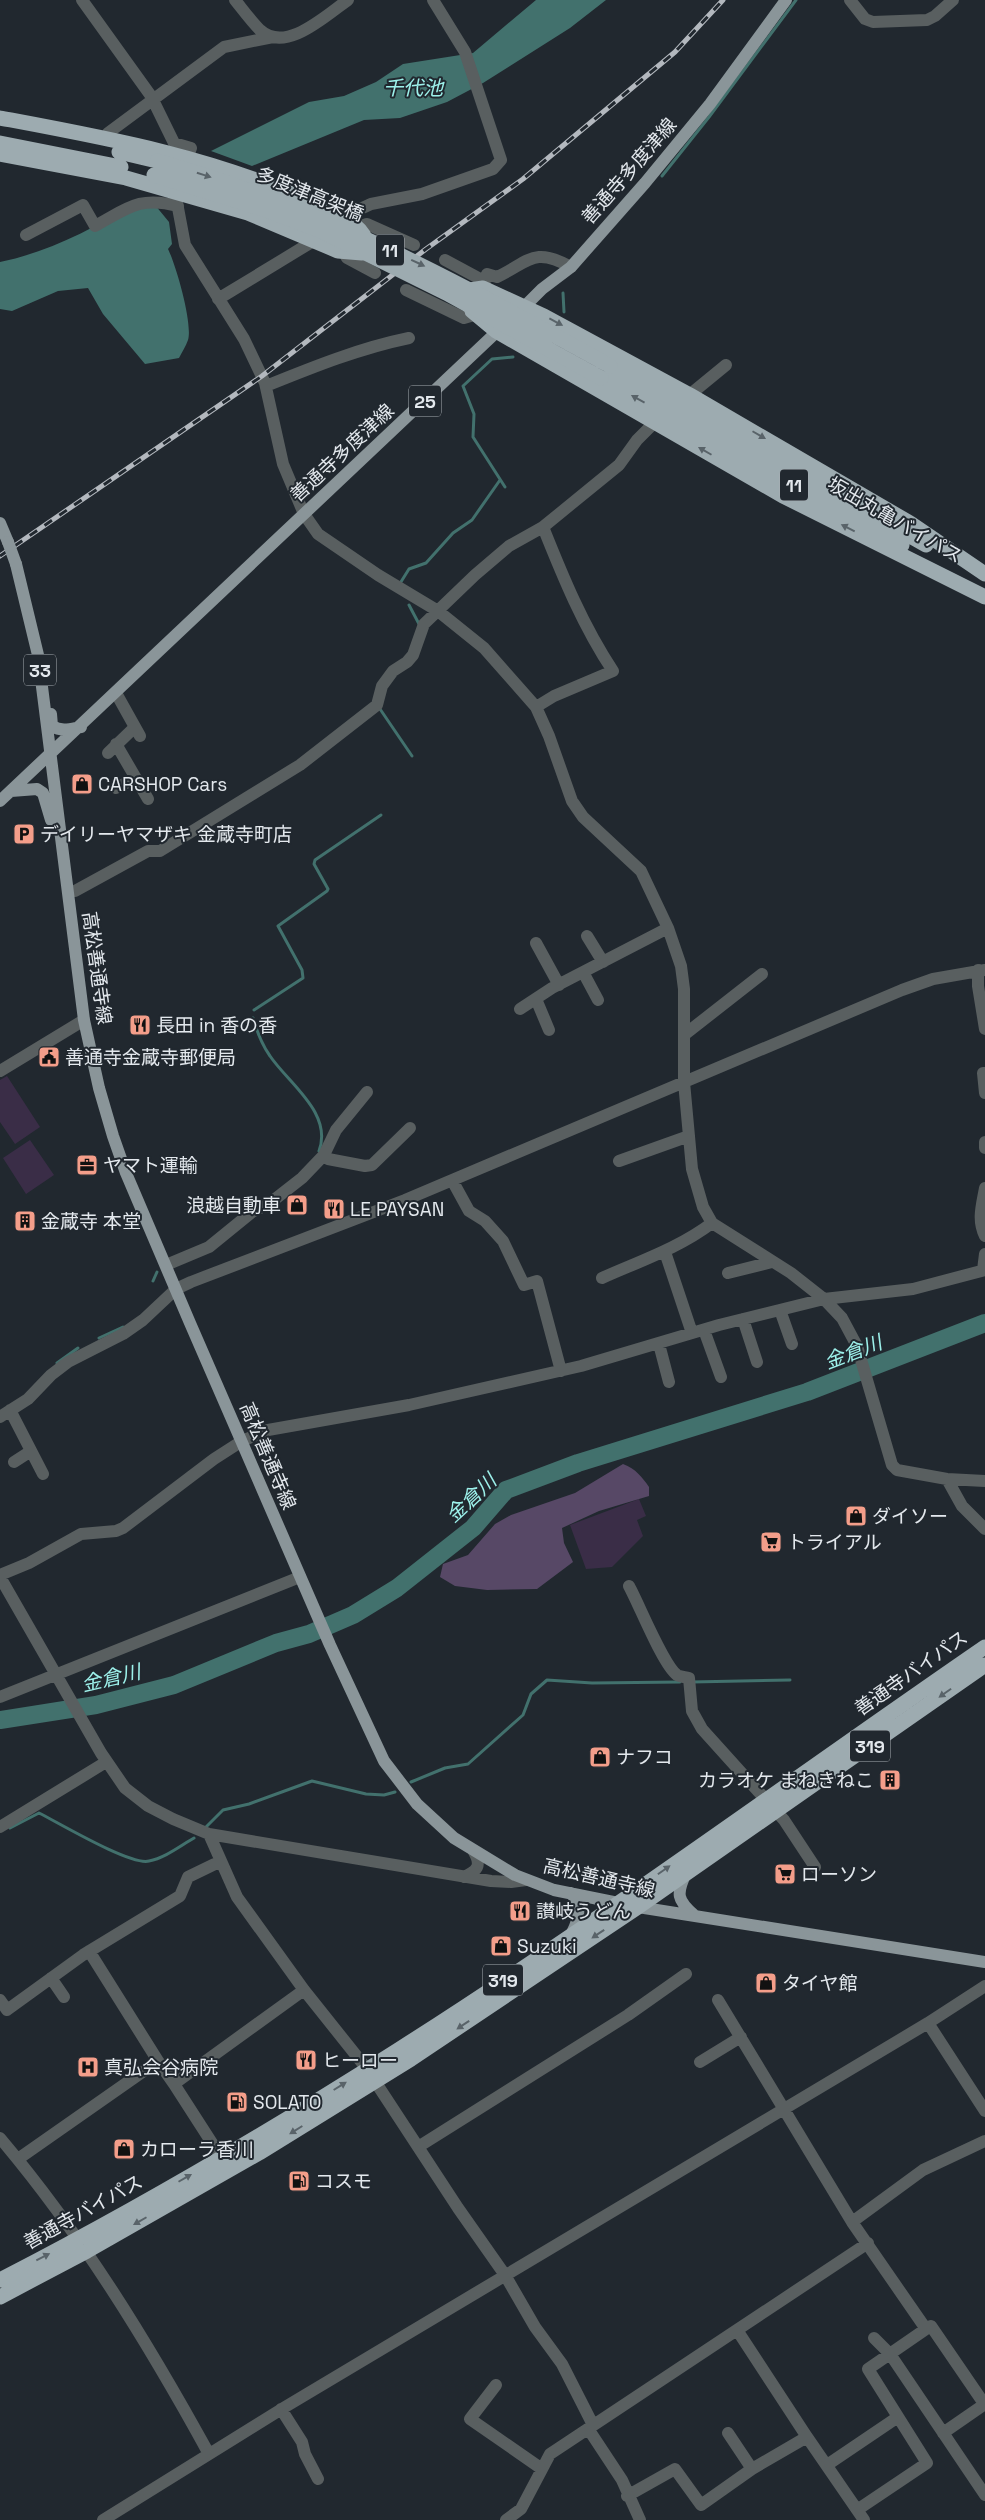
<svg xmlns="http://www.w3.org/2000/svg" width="985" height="2520" font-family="'Space Grotesk','Noto Sans JP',sans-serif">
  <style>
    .green { fill: #3a2d47 }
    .forest { fill: #574866 }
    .water { fill: #42716d }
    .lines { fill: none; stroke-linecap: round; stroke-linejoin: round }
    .stream { stroke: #42716d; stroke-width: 3 }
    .river { stroke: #42716d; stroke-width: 18 }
    .minor { stroke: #595f60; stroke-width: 12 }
    .major { stroke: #8a9599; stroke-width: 12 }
    .highway { stroke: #9dabb0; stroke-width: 15 }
    .rail-casing { stroke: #b3b8be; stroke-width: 5 }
    .rail { stroke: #21282f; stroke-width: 3; stroke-dasharray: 9; stroke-linecap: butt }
    .major-bridge { stroke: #8a9599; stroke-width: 12 }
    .highway-bridge { stroke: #9dabb0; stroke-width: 15 }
    .oneway { fill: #596369 }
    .labels { text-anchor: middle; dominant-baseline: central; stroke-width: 4; stroke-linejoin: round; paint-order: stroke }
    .shield { fill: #21282f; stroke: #a9aeb4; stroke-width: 1 }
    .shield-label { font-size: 18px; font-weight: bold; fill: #e3e8ed }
    .street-label { font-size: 19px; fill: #e3e8ed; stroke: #21282f }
    .poi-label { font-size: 19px; fill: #e3e8ed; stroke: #21282f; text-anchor: start }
    .water-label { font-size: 20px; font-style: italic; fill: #9df1eb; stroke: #21282f }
  </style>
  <rect width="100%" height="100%" fill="#21282f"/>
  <path class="green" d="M7 1076 40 1127 15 1144 0 1122V1080Z
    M30 1140 54 1175 26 1194 3 1158Z
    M639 1499 646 1516 637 1520 643 1536 612 1567 586 1569 570 1525Z"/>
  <path class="forest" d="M623 1464C636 1469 642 1477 649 1487V1496L599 1511 562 1528 564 1543 573 1562 537 1589 487 1590 455 1586 440 1577 443 1564 468 1555 495 1524 511 1515 575 1493Z"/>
  <path class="water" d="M536 0H606L570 28 483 83 447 102 400 118 364 120 252 166 211 151 309 102 344 96 376 82 403 64 473 53Z
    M134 205H155L169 222 172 244 168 249C176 265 193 324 188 340 186 346 182 352 179 358L145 364 103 314 88 288 58 291 12 311 0 309V262C49 252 91 229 134 205Z"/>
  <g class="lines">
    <path class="stream" d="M662 176 709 117 796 0
      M563 293 564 312
      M505 487 473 437 474 414 463 386 492 359 513 357
      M399 585 409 569 426 563 453 533 472 520 500 480
      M409 605 419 624
      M380 709 412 756
      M254 1010 303 978 302 970 278 926 327 891 328 889 314 864 315 860 381 815
      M253 1018C257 1032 262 1045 270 1056 289 1084 333 1113 319 1151
      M153 1281 157 1272
      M99 1338 123 1327
      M57 1363 78 1348
      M692 1682 790 1680
      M411 1782 445 1768 468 1764 523 1715 531 1694 547 1680 592 1683 680 1682
      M10 1828 39 1813C59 1823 131 1866 149 1861 165 1858 180 1846 194 1838
      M205 1828 223 1810 249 1804 312 1781 366 1794 384 1795 395 1792"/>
    <path class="river" d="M0 1720 96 1705 174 1685 276 1643 309 1634 353 1615 397 1588 473 1528 506 1490 578 1463 807 1392 985 1323"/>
    <path class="minor" d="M82 0 151 96 174 143 191 148 175 192 185 245 244 339 265 383 283 464 304 514 318 534 378 575 438 611 484 648 536 707 549 736 572 801 583 817 641 871 668 928 681 966 684 989V1082L692 1169 703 1207 712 1223 791 1273 824 1299 842 1318 857 1346 892 1465 897 1470 947 1479 985 1481
      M235 0C243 10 251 21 260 30 286 54 326 15 348 0
      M850 0 865 19 873 22 927 20 935 16 953 0
      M106 139 108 133 224 47 273 37
      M339 224 358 210 371 204 422 194 493 169 501 160 465 52 433 0
      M26 235 83 205 95 226C128 208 139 196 178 206
      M375 273 347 258 343 251 356 228 367 224 414 245
      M487 274 497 277C529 262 533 246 571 267
      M406 290 464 318 474 315 486 289 484 281 445 260
      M218 299 320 237
      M266 386C313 367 360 348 409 338
      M687 397 726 365
      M116 693 140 736
      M536 707 554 696 613 671C583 626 563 577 543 527
      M116 744 148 799
      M108 753 135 727
      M116 788 136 778
      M75 891 148 851H160L300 765 377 705 382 686 393 671 407 662 413 655 424 624 475 575 509 546 543 527 619 465 637 440 659 418
      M587 936 603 962
      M536 943 559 985
      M978 970V986L985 1029
      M583 972 598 1000
      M536 999 549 1030
      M520 1009 552 988 668 928
      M684 1035 762 974
      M0 1071 84 1020
      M985 1073H983L985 1093
      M985 1142V1148
      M324 1155 328 1159 365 1166 372 1165 410 1128
      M619 1161 689 1136
      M452 1180 469 1211 485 1221 503 1241 524 1285 537 1281 561 1371
      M985 1188C982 1205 977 1220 985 1236
      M665 1252 692 1333
      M166 1265 209 1247 252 1212 270 1203 302 1178 324 1155 336 1130 367 1092
      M983 1270 985 1254
      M728 1273 772 1262
      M602 1278C640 1261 679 1248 712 1223
      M780 1310 792 1344
      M743 1319 757 1362
      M704 1330 721 1377
      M659 1344 669 1382
      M10 1410 43 1474
      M0 1417 28 1399 51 1375 68 1362 123 1334 143 1320 176 1289 191 1282 405 1200 902 990 933 979 985 970
      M14 1462 31 1451
      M947 1479 962 1506 985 1529
      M0 1575 29 1563 81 1534 116 1531 123 1528 214 1459 242 1441 268 1430 409 1405 581 1366 719 1325 824 1299 913 1289 985 1270
      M0 1577 101 1753 125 1788 148 1806 173 1819 209 1834 491 1881 511 1882 526 1880
      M629 1586C639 1604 663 1665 677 1675 680 1677 685 1677 689 1678L692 1711 702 1729 784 1820 815 1867
      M0 1697 300 1577
      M0 1827 106 1762
      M209 1834 237 1897 304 1990 367 2069 458 2208 505 2275 535 2327 562 2364 593 2425 589 2430
      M464 1877C477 1871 482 1866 474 1852
      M89 1951 158 2061
      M51 1978 64 1997
      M0 2000 7 2010 83 1955 180 1896 188 1877 221 1861
      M718 2000 852 2222 926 2329 931 2326 985 2405
      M928 2023 985 2111
      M700 2062 741 2037
      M174 2084 221 2157
      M0 2138C82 2235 148 2343 209 2454
      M418 2147 628 2015 686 1974
      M18 2159 158 2061 174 2084 304 1990
      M852 2222 923 2170 985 2141
      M737 2330 807 2437 864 2520
      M874 2338 890 2354 985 2495
      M496 2385 470 2419 542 2469
      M281 2409 302 2442 305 2454 318 2479
      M589 2430 622 2480 640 2520
      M728 2433 752 2469
      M943 2433 985 2404
      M827 2465 898 2417
      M627 2496 675 2469 701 2505 752 2469 807 2437
      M857 2510 927 2463 868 2369 926 2329
      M103 2520 285 2407 928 2023 985 1986
      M506 2520 521 2509 550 2454 868 2243"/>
    <path class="major" d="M519 312 542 289 571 267 645 183 710 104 786 0
      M0 523 8 542
      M16 564 38 655 84 1020 99 1088 113 1136 126 1173 190 1323 330 1645 384 1761 417 1804 454 1838 515 1875 554 1890 638 1907 985 1962
      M51 714 52 726C62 732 70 729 81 727
      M11 791 37 789 43 793 51 820
      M0 801 504 325
      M686 1873C676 1894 677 1900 694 1915
      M571 1893C582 1906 579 1919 572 1933"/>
    <path class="highway" d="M0 118C107 138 214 157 314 204 331 212 358 220 366 240
      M0 143 121 167
      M119 152 157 161
      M0 154 126 178 248 213 338 251 362 253
      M463 291 483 288 544 316 690 395 910 523 985 574
      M472 311 496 331 783 496 985 597
      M610 366 926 545
      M601 378 902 545
      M0 2280C136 2210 269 2132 398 2050 598 1923 790 1781 985 1647
      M0 2297 87 2251 259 2153 411 2059 638 1907 985 1665"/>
    <g class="rail-casing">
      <path id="rail" d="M0 556 262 376 426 249 523 179 675 52 723 0"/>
    </g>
    <use href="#rail" class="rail"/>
    <path class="major-bridge" d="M8 542 16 564"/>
    <path class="highway-bridge" d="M157 161C322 207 461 284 610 366
      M154 175 266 210 321 231 446 293 601 378"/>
  </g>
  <defs><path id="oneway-solid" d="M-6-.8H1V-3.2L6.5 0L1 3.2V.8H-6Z" transform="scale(1.25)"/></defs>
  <g class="oneway">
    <use href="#oneway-solid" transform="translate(204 175) rotate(18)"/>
    <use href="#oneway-solid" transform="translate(418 263) rotate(25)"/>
    <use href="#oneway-solid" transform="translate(556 322) rotate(28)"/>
    <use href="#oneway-solid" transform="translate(638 399) rotate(-151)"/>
    <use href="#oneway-solid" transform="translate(759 435) rotate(30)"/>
    <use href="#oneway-solid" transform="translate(705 451) rotate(-150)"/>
    <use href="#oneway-solid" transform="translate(848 528) rotate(-153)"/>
    <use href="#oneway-solid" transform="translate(945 1693) rotate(145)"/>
    <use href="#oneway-solid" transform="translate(664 1870) rotate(-35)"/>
    <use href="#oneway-solid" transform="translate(598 1934) rotate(146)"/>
    <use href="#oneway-solid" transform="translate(463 2025) rotate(146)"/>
    <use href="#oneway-solid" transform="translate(340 2086) rotate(-32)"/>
    <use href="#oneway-solid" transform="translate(296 2130) rotate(148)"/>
    <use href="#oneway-solid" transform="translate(185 2178) rotate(-30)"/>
    <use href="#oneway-solid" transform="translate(140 2221) rotate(150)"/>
    <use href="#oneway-solid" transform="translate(43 2257) rotate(-27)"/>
  </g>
  <defs>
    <g id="shop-square" transform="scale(1.125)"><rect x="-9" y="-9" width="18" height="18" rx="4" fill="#f49e8a" stroke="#21282f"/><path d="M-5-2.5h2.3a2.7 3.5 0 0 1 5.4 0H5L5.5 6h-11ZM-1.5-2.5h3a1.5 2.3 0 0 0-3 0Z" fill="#111"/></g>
    <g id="parking-square" transform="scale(1.125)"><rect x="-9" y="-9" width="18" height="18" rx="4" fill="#f49e8a" stroke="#21282f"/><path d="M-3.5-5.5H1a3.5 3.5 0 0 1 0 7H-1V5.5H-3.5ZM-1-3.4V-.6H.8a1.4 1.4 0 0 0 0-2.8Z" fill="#111"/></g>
    <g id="restaurant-square" transform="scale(1.125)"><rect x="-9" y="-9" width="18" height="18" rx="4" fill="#f49e8a" stroke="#21282f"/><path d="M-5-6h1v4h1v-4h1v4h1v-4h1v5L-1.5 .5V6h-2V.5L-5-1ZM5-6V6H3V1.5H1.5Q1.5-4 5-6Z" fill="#111"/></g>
    <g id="civic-square" transform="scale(1.125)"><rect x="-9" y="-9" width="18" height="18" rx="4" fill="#f49e8a" stroke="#21282f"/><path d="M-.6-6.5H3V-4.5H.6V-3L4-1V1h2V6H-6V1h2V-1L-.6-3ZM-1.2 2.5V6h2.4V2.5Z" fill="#111"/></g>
    <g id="office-square" transform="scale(1.125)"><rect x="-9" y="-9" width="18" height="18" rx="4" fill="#f49e8a" stroke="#21282f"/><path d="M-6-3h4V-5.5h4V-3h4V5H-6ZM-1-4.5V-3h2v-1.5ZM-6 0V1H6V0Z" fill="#111"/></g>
    <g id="building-square" transform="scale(1.125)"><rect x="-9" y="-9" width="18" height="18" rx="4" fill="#f49e8a" stroke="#21282f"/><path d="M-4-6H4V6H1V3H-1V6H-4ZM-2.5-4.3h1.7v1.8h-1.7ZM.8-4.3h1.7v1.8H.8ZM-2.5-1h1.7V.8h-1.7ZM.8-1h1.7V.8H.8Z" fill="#111"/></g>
    <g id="supermarket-square" transform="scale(1.125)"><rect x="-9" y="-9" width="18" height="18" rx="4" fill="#f49e8a" stroke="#21282f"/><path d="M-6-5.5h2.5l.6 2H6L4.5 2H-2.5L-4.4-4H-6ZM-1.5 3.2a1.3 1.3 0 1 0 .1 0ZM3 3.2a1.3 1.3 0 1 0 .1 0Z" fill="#111"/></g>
    <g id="hospital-square" transform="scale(1.125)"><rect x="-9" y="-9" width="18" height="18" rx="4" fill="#f49e8a" stroke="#21282f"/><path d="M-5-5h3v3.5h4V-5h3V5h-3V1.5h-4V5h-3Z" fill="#111"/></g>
    <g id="fuel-square" transform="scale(1.125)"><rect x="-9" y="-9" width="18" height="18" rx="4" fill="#f49e8a" stroke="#21282f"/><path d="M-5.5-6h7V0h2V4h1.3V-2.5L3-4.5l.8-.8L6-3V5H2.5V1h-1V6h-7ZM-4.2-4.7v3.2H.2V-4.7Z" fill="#111"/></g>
  </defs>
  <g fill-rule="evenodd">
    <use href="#shop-square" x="82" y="784"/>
    <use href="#parking-square" x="24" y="834"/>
    <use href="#restaurant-square" x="140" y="1025"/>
    <use href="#civic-square" x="49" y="1057"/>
    <use href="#office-square" x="87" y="1165"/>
    <use href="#shop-square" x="297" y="1205"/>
    <use href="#restaurant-square" x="334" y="1209"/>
    <use href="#building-square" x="25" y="1221"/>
    <use href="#shop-square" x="856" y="1516"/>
    <use href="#supermarket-square" x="771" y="1542"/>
    <use href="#shop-square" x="600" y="1757"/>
    <use href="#building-square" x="890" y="1780"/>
    <use href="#supermarket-square" x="785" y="1874"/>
    <use href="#restaurant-square" x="520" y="1911"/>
    <use href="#shop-square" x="501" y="1946"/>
    <use href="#shop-square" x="766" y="1983"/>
    <use href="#restaurant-square" x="306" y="2060"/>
    <use href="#hospital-square" x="88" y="2067"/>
    <use href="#fuel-square" x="237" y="2102"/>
    <use href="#shop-square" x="124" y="2149"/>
    <use href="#fuel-square" x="299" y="2181"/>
  </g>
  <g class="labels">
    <g class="shield">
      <rect x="376" y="234.5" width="28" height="31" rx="4"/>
      <rect x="409" y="385.5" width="32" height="31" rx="4"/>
      <rect x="780" y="469.5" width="28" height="31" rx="4"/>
      <rect x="24" y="654.5" width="32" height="31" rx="4"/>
      <rect x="850" y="1730.5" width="40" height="31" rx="4"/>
      <rect x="483" y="1964.5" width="40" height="31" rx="4"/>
    </g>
    <g class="shield-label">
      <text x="390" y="250">11</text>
      <text x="425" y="401">25</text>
      <text x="794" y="485">11</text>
      <text x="40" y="670">33</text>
      <text x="870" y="1746">319</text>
      <text x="503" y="1980">319</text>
    </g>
    <g class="street-label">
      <text transform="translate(629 171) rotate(-49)">善通寺多度津線</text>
      <text transform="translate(310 194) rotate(22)">多度津高架橋</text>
      <text transform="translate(342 453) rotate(-43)">善通寺多度津線</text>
      <text transform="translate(895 520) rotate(30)">坂出丸亀バイパス</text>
      <text transform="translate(97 968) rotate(82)">高松善通寺線</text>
      <text transform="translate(268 1456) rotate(67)">高松善通寺線</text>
      <text transform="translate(911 1673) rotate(-35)">善通寺バイパス</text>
      <text transform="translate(599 1878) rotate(13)">高松善通寺線</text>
      <text transform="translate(83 2212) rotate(-29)">善通寺バイパス</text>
    </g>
    <g class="poi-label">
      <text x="98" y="784">CARSHOP Cars</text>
      <text x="40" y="834">デイリーヤマザキ 金蔵寺町店</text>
      <text x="156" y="1025">長田 in 香の香</text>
      <text x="65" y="1057">善通寺金蔵寺郵便局</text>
      <text x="103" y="1165">ヤマト運輸</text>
      <text x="281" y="1205" text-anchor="end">浪越自動車</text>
      <text x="350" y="1209">LE PAYSAN</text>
      <text x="41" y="1221">金蔵寺 本堂</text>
      <text x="872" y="1516">ダイソー</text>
      <text x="787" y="1542">トライアル</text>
      <text x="616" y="1757">ナフコ</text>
      <text x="874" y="1780" text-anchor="end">カラオケ まねきねこ</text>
      <text x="801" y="1874">ローソン</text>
      <text x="536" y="1911">讃岐うどん</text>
      <text x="517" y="1946">Suzuki</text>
      <text x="782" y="1983">タイヤ館</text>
      <text x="322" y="2060">ヒーロー</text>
      <text x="104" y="2067">真弘会谷病院</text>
      <text x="253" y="2102">SOLATO</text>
      <text x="140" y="2149">カローラ香川</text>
      <text x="315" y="2181">コスモ</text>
    </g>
    <g class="water-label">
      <text x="413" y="88">千代池</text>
      <text transform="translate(853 1352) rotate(-21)">金倉川</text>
      <text transform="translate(471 1498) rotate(-43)">金倉川</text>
      <text transform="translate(111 1678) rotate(-13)">金倉川</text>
    </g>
  </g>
</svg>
